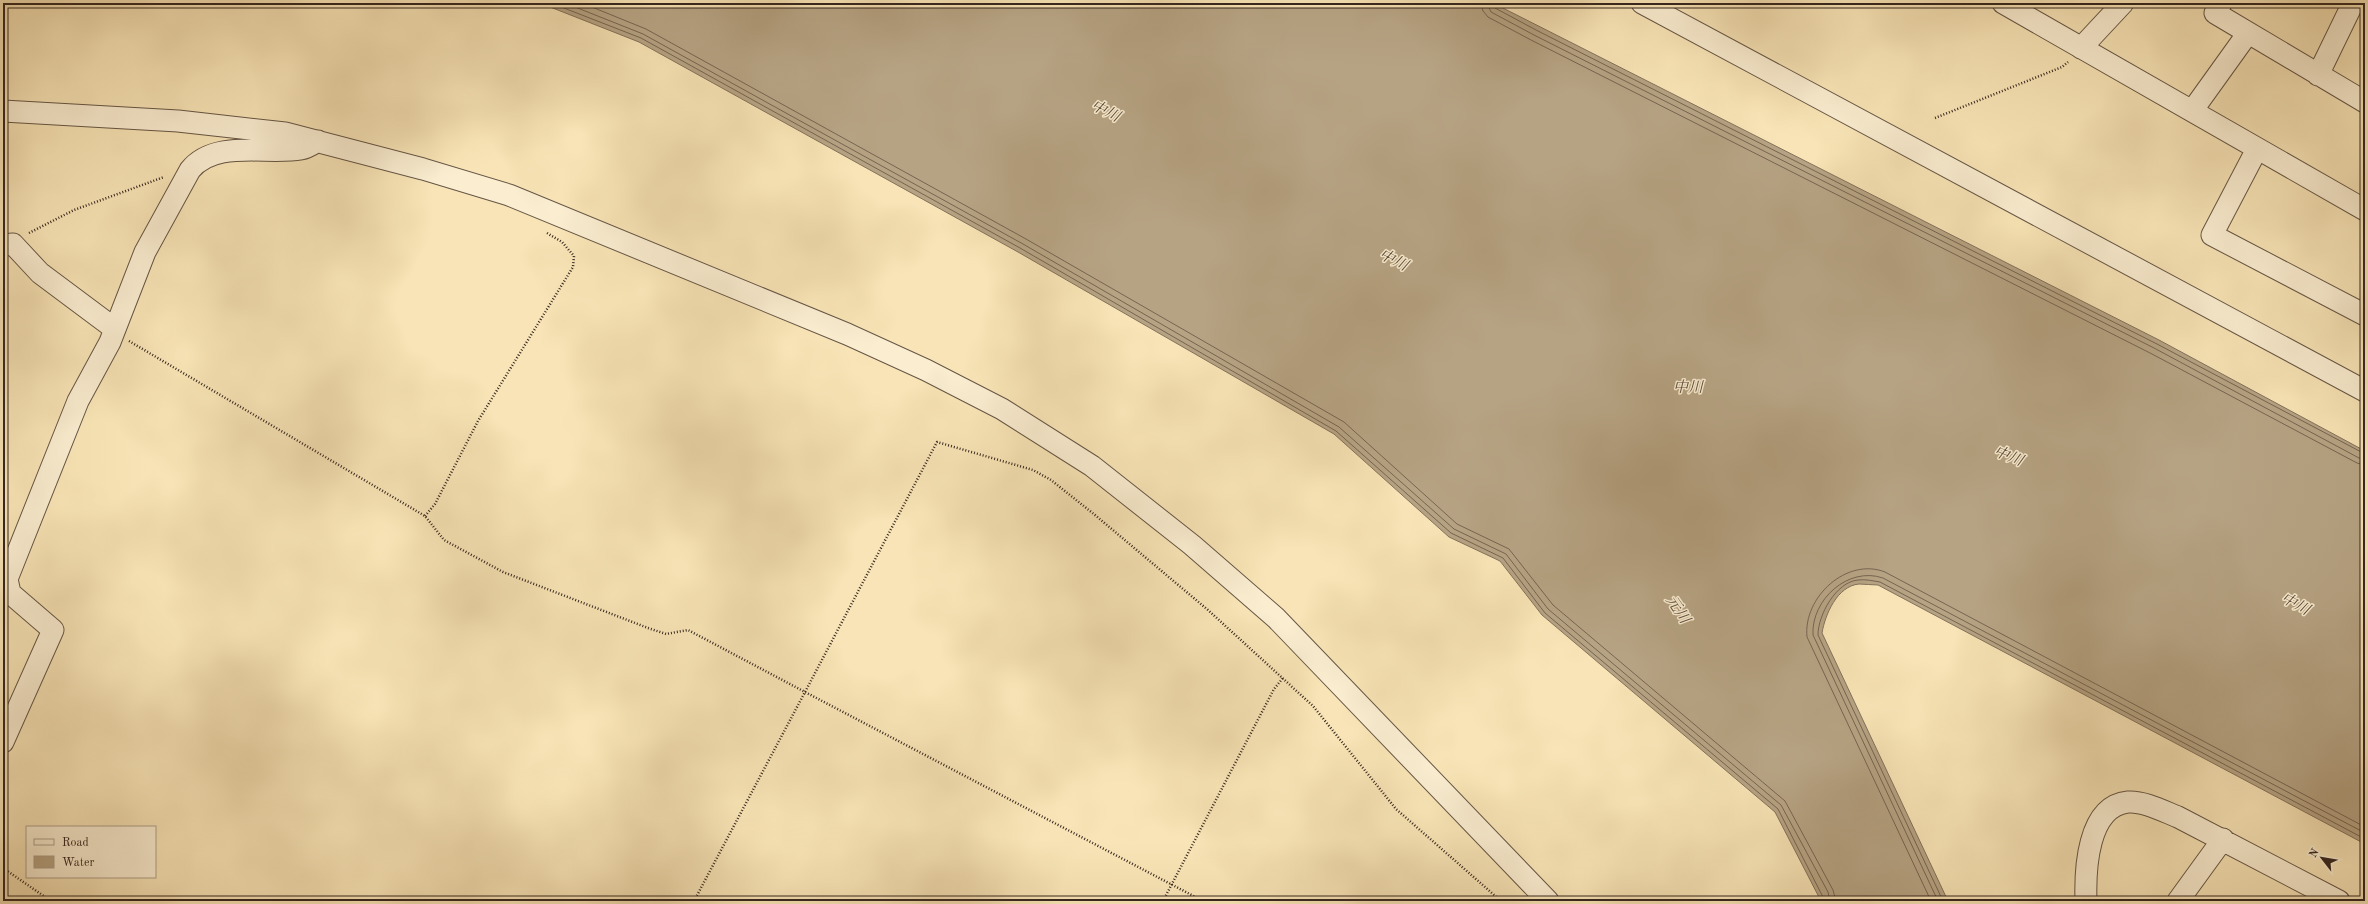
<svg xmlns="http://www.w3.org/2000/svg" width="2368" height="904" font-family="'Old Standard TT','Noto Serif JP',serif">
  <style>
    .water { fill: #b6a383; stroke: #83715b }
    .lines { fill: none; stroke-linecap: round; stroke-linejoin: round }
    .shore { stroke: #766451; stroke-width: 1 }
    .minor-casing { stroke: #665645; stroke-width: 23 }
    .path { stroke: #36261f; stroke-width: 2.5; stroke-dasharray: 1 2; stroke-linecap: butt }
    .minor { stroke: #faedd0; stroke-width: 21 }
    .labels { text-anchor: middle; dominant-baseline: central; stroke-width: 3; stroke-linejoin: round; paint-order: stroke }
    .water-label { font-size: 15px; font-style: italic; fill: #5c4c3d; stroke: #faedd0 }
  </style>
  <rect width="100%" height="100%" fill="#f8e4b6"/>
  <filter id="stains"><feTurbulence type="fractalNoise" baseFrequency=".005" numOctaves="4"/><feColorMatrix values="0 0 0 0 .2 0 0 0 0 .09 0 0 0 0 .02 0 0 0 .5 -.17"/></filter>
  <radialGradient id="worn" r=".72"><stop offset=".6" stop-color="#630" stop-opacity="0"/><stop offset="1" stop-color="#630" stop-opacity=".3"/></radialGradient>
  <path class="water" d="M540 3H1493L2159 340 2365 451V844L1878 585C1872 585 1865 584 1859 584 1837 586 1825 615 1822 633L1948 901H1821L1775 812 1542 615 1500 561 1449 537 1334 434 1018 252 639 42Z"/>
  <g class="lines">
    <path class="shore" d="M551 3 641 38 1020 248 1336 431 1451 533 1503 558 1545 613 1778 809 1825 901
      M565 3 643 34 1023 244 1339 427 1454 529 1506 554 1548 609 1781 805 1828 892 1830 901
      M582 3 646 29 1026 239 1344 422 1457 524 1509 549 1553 605 1785 801 1833 890 1836 901
      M1481 3 1483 11 1488 17 1531 40 2152 354 2357 463 2365 465
      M1487 3 1491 12 1534 35 2154 348 2359 458 2365 459
      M1492 3 1495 8 1536 30 2157 344 2365 454
      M1931 901 1807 637C1803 597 1847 557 1885 572L2365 827
      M1938 901 1813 635C1811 600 1848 566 1883 578L2365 833
      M1943 901 1818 635C1818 615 1836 582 1858 580 1865 579 1874 581 1880 582L2365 839"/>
    <g class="minor-casing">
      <path id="minor" d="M1642 3 2365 391
        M2003 3 2365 210
        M2221 3 2215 13 2365 102
        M2081 48 2123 3
        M2318 75 2353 3
        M3 111 178 121 285 133 423 169 509 195 847 334 926 370 1002 409 1092 466 1192 545 1276 618 1548 901
        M2192 111 2248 33
        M2257 149 2212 235 2365 315
        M3 245 13 244 40 273 115 329
        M3 742 53 630 10 593 7 579 78 401 110 342 145 252 190 170C215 139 266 155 301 149 307 148 313 144 318 141
        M2086 901C2085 871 2087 806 2128 802 2144 801 2163 811 2178 817L2339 901
        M2178 901 2223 839"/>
    </g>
    <path class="path" d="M1935 118 2062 67 2068 62
      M29 233 74 210 164 177
      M129 341 425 516 444 540 503 572 648 628 666 634 688 630 805 692 937 442 1033 470 1051 480 1095 515 1208 610 1313 706 1396 809 1501 901
      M425 516 435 504 478 421 573 267 574 256 562 242 547 233
      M3 868 51 901
      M694 901 805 692 1203 901
      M1163 901 1274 689 1283 678"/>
    <use href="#minor" class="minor"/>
  </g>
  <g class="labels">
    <g class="water-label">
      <text transform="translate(1105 112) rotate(27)">中川</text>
      <text transform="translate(1393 261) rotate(27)">中川</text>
      <text x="1688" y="388">中川</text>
      <text transform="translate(2008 457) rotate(22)">中川</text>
      <text transform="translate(2295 605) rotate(28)">中川</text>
      <text transform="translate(1677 610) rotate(56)">元川</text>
    </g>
  </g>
  <rect width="2368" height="904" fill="none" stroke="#f8e4b6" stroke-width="16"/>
  <rect x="4" y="4" width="2360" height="896" fill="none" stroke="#36261f" stroke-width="2"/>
  <rect x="8" y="8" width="2352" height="888" fill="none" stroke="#36261f"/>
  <rect x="26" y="826" width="130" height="52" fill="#faedd0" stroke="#ac9d89"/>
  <rect x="34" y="839" width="20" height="6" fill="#faedd0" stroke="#ac9d89"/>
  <text x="62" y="846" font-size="12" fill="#36261f">Road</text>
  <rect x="34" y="856" width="20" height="12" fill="#b6a383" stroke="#ac9d89"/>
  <text x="62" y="866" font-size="12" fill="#36261f">Water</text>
  <g transform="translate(2322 858) rotate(301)" stroke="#faedd0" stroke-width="3" paint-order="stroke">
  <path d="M0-3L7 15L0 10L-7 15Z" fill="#36261f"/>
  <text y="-6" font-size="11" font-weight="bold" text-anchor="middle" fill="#36261f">N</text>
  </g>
  <rect width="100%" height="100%" filter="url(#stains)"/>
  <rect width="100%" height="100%" fill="url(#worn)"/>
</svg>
